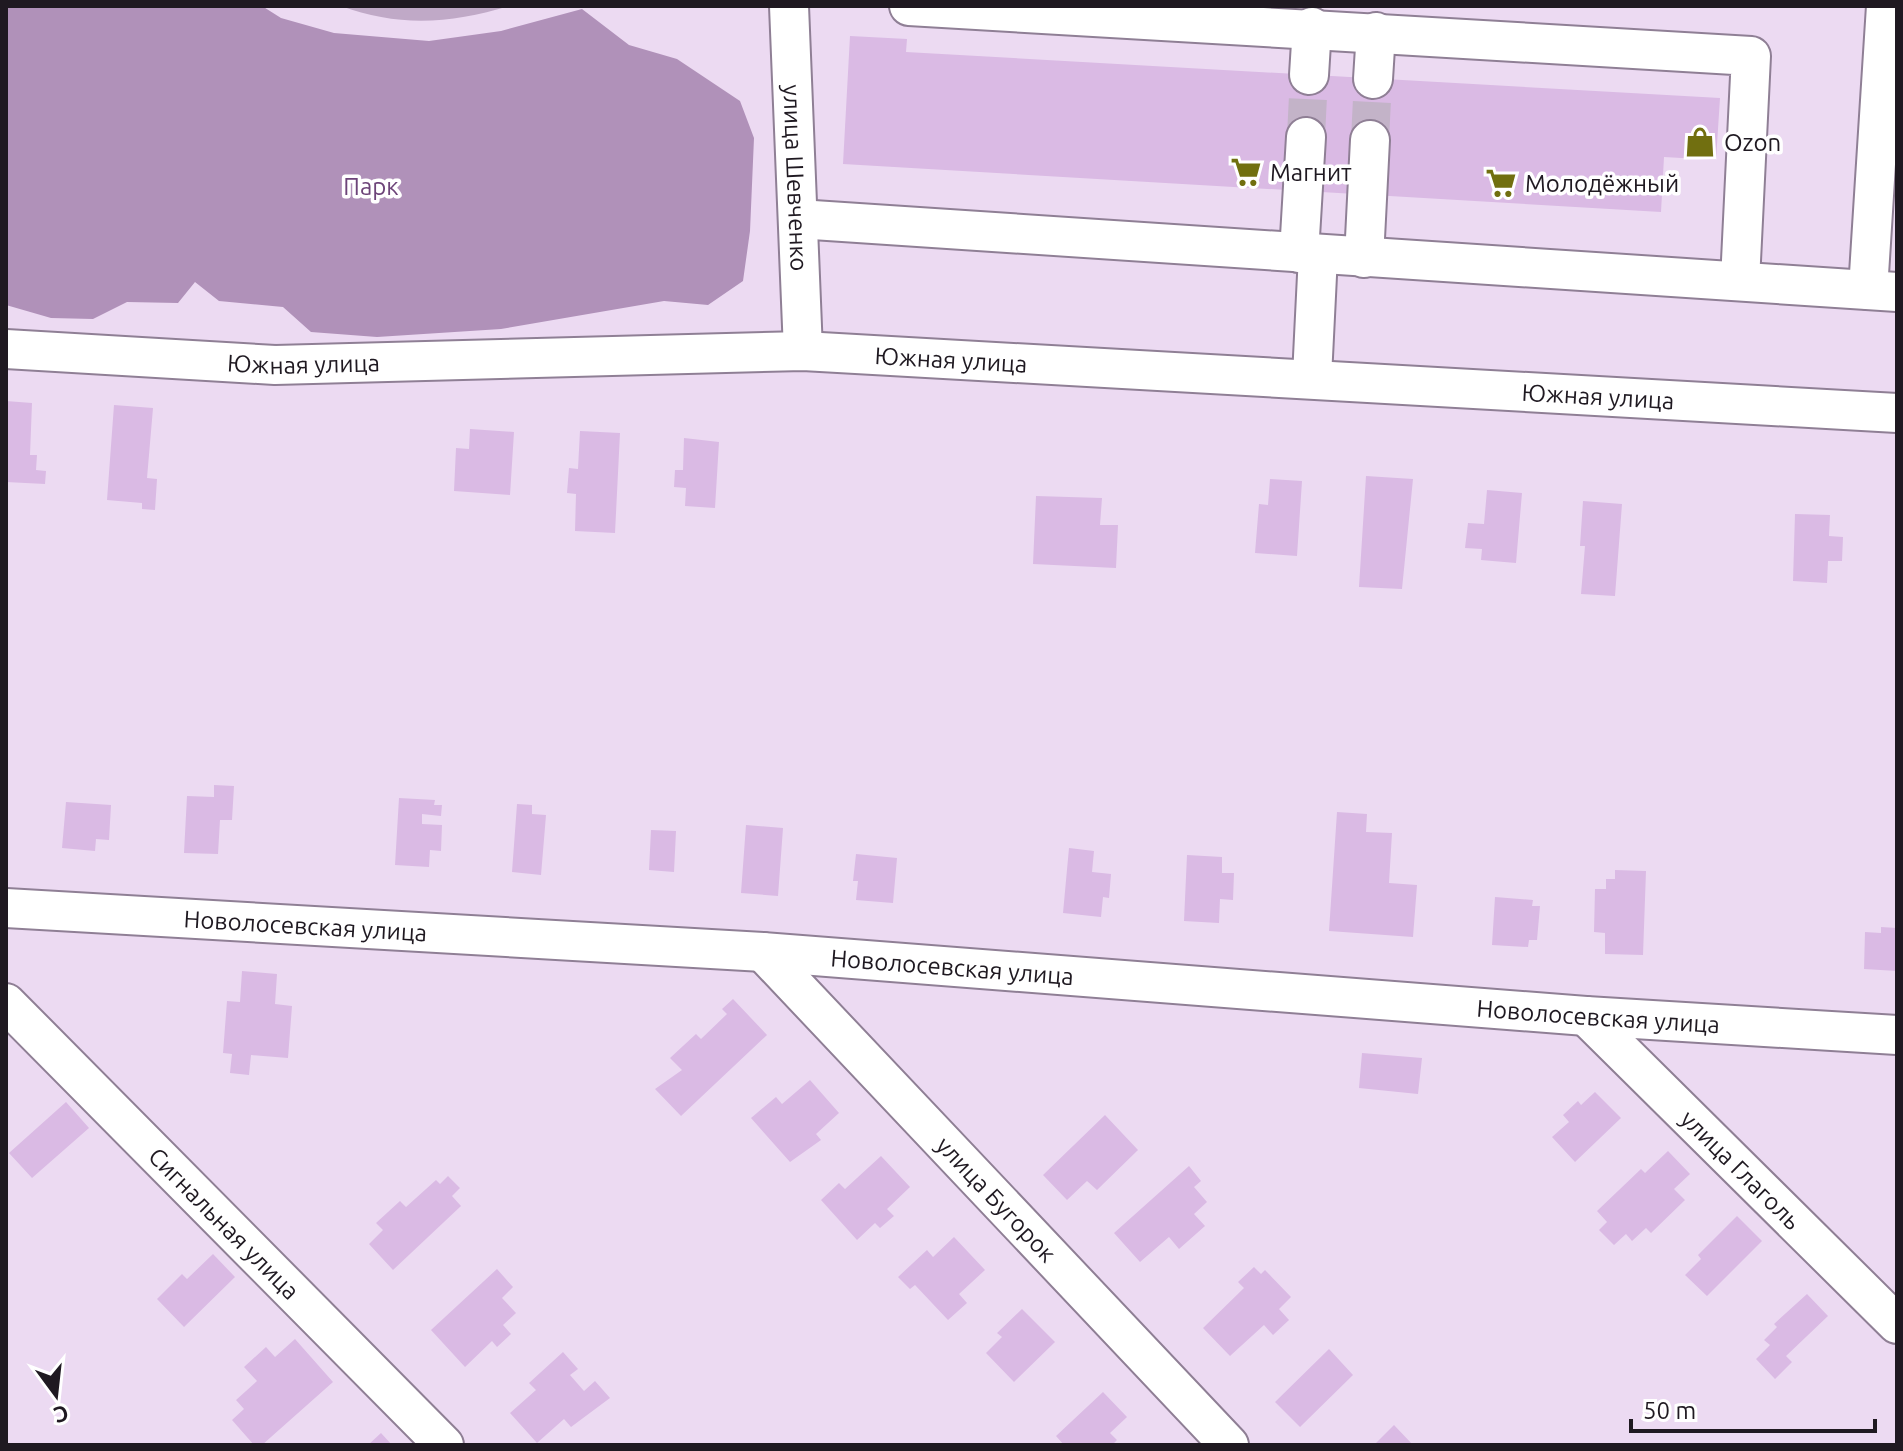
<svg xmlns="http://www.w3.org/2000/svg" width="1903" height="1451" font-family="Ubuntu,sans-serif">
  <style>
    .green { fill: #c0a9c7 }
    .forest { fill: #b091b9 }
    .building { fill: #dabae4 }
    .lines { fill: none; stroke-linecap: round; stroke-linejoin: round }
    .minor-tunnel { stroke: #c3b3c8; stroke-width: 38; stroke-dasharray: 38 19; stroke-linecap: butt }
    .minor-casing { stroke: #8f7f95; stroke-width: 42 }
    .minor { stroke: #fff; stroke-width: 38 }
    .labels { text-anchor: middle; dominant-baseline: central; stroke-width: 7; stroke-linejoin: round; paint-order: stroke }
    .poi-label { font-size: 24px; fill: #1f1921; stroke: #fff; text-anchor: start }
    .street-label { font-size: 24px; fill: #1f1921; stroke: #fff }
    .park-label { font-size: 24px; fill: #6d4479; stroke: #fff }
  </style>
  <rect width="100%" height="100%" fill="#ecdaf2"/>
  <path class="green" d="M341 6H509C451 24 397 27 341 6Z"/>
  <path class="forest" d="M6 6H262L281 18 334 33 429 41 501 31 582 9 629 45 677 59 740 101 754 138 750 231 743 281 708 305 664 301 501 329 377 337 311 332 283 307 219 301 195 282 178 303 127 302 93 319 51 318 6 305Z"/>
  <path class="building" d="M850 36 907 39 906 52 1720 98 1716 160 1664 157 1661 212 843 164Z
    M6 401 32 403 30 455H37L36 470 46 471 45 484 6 482Z
    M114 405 153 408 147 478 157 479 155 510 142 509V503L107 500Z
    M470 429 514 432 510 495 454 491 456 448 469 449Z
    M580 431 620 433 615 533 575 531 576 494 567 493 569 468 578 469Z
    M684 438 719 442 715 508 685 506 686 488 674 487 675 470H683Z
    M1366 476 1413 479 1402 589 1359 587Z
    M1270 479 1302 481 1297 556 1255 553 1259 504 1268 505Z
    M1487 490 1522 493 1516 563 1481 560 1482 549 1465 548 1468 523 1484 524Z
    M1036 496 1102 498 1100 525H1118L1116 568 1033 564Z
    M1583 501 1622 504 1615 596 1581 594 1585 546H1580Z
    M1795 514 1830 515 1829 536 1843 537 1842 561H1828L1827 583 1793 581Z
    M214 785 234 786 232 820H220L218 854 184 853 187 796 214 797Z
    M399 798 435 800 434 805H442L441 816 422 814V824L442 825 441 851 430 850 429 867 395 865Z
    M66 802 111 805 109 840 96 839 95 851 62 848Z
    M517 804 532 805V814L546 815 541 875 512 872Z
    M1337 812 1367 814 1366 832 1392 833 1389 883 1417 885 1413 937 1329 931Z
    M746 825 783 828 778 896 741 893Z
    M651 830 676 831 674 872 649 870Z
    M1069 848 1094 851 1092 872 1111 874 1109 898 1103 897 1101 917 1063 913Z
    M856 854 897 858 893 903 856 900 858 881H853Z
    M1187 855 1222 857V873H1234L1233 900 1220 899 1219 923 1184 921Z
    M1615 870 1646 871 1643 955 1605 954V933L1594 932 1595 889H1606V879H1615Z
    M1495 897 1533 900 1532 906H1540L1537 940H1529L1528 947 1492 945Z
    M1881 927 1897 928V971L1864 969 1865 932 1881 933Z
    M242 971 277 974 275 1004 292 1006 288 1058 251 1055 249 1075 230 1073 232 1054 223 1053 227 1001 240 1002Z
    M733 999 767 1035 681 1116 655 1089 682 1070 670 1058 696 1034 701 1039 727 1014 722 1009Z
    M1362 1053 1422 1058 1418 1094 1359 1088Z
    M810 1080 839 1113 816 1134 821 1140 790 1162 751 1118 776 1097 782 1104Z
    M1595 1092 1621 1118 1575 1162 1552 1137 1569 1122 1563 1115 1578 1101 1581 1105Z
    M66 1102 89 1128 32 1178 9 1153Z
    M1105 1115 1138 1150 1097 1190 1087 1181 1067 1200 1043 1175Z
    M1668 1151 1690 1174 1674 1189 1685 1200 1651 1233 1646 1228 1632 1241 1626 1234 1614 1245 1599 1230 1607 1222 1597 1211 1641 1169 1645 1173Z
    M881 1156 910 1187 887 1209 894 1216 880 1228 875 1223 857 1240 821 1200 839 1183 845 1189Z
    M1189 1166 1201 1181 1194 1187 1207 1202 1194 1214 1205 1226 1179 1249 1169 1237 1140 1262 1114 1233Z
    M448 1176 460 1188 452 1196 461 1206 393 1270 369 1244 383 1230 376 1223 400 1201 406 1207 436 1180 440 1184Z
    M1737 1216 1762 1241 1707 1296 1685 1275 1701 1259 1698 1255Z
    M954 1237 985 1270 959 1294 967 1303 948 1320 915 1285 910 1289 898 1277 927 1250 933 1257Z
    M213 1254 235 1277 184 1327 157 1299 182 1274 187 1279Z
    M1254 1267 1261 1274 1265 1270 1291 1297 1279 1309 1289 1320 1273 1335 1264 1325 1230 1356 1203 1328 1244 1288 1238 1282Z
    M497 1269 513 1287 502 1298 516 1313 503 1325 511 1334 497 1347 492 1341 465 1367 431 1330Z
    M1807 1294 1828 1316 1786 1356 1792 1362 1775 1379 1756 1359 1770 1345 1764 1340 1777 1327 1774 1324Z
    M1022 1309 1055 1342 1014 1382 986 1353 1002 1337 997 1333Z
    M295 1339 333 1382 262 1445H254L232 1420 244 1409 236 1400 257 1381 244 1367 266 1347 275 1357Z
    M1329 1349 1353 1375 1300 1427 1275 1402Z
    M563 1352 578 1369 570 1375 584 1391 595 1381 610 1398 571 1427 564 1419 537 1443 510 1413 536 1390 529 1383Z
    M1103 1392 1127 1417 1110 1433 1117 1440 1112 1445H1064L1056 1436Z
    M1394 1425 1413 1445H1374Z
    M381 1433 392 1445H368Z"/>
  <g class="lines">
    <path class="minor-tunnel" d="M1306 137 1309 75
      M1370 140 1373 79"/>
    <g class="minor-casing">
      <g id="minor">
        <path id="s1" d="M789 6 803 351"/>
        <path d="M909 6 1751 56 1740 281"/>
        <path d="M1309 75 1312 27"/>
        <path d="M1373 79 1376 32"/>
        <path d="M798 219 1897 292"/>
        <path d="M1299 253 1306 137"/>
        <path d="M1364 258 1370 140"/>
        <path d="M1868 290 1886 6"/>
        <path id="s2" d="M6 349 275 365 803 351 1897 413"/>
        <path d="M1312 377 1318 255"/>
        <path id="s3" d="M6 908 763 952 1586 1016 1897 1035"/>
        <path id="s4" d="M763 952 1229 1445"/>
        <path id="s5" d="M6 1003 444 1445"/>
        <path id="s6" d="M1586 1016 1897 1324"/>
      </g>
    </g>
    <use href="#minor" class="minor"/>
  </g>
  <defs>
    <g id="shop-bare" transform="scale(2.4)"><path d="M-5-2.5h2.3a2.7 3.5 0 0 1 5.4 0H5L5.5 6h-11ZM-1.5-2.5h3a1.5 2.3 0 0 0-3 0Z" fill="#716f10" stroke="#fff" stroke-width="2.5" paint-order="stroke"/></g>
    <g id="supermarket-bare" transform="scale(2.4)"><path d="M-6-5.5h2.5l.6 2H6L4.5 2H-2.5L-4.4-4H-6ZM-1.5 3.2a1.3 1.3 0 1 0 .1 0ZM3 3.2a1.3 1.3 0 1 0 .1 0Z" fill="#716f10" stroke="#fff" stroke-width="2.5" paint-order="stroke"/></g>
  </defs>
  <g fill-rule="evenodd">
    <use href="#shop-bare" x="1700" y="142"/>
    <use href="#supermarket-bare" x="1246" y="172"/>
    <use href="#supermarket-bare" x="1501" y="183"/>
  </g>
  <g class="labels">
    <g class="poi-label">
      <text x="1724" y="142">Ozon</text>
      <text x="1270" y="172">Магнит</text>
      <text x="1525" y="183">Молодёжный</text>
    </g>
    <g class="street-label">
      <text stroke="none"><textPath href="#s1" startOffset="172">улица Шевченко</textPath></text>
      <text stroke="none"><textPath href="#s2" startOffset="946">Южная улица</textPath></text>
      <text stroke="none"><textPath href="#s2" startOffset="298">Южная улица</textPath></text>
      <text stroke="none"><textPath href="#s2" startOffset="1594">Южная улица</textPath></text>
      <text stroke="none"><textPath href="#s3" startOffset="300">Новолосевская улица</textPath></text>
      <text stroke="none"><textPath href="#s3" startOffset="948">Новолосевская улица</textPath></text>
      <text stroke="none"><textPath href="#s3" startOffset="1596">Новолосевская улица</textPath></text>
      <text stroke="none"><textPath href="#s6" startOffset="218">улица Глаголь</textPath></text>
      <text stroke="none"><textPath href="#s4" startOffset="340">улица Бугорок</textPath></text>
      <text stroke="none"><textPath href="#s5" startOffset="310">Сигнальная улица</textPath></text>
    </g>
    <g class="park-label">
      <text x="371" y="186">Парк</text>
    </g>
  </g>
  <rect width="1903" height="1451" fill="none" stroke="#1f1921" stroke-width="16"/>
  <g transform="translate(56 1395) rotate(165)" stroke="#ffffff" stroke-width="6" paint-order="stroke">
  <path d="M0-6L14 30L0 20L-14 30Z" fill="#1f1921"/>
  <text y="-12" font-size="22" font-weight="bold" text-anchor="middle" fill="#1f1921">С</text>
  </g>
  <path d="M1631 1419v12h244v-12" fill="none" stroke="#1f1921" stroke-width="4"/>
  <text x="1643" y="1419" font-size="24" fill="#1f1921" stroke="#ffffff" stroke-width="6" paint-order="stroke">50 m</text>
</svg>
